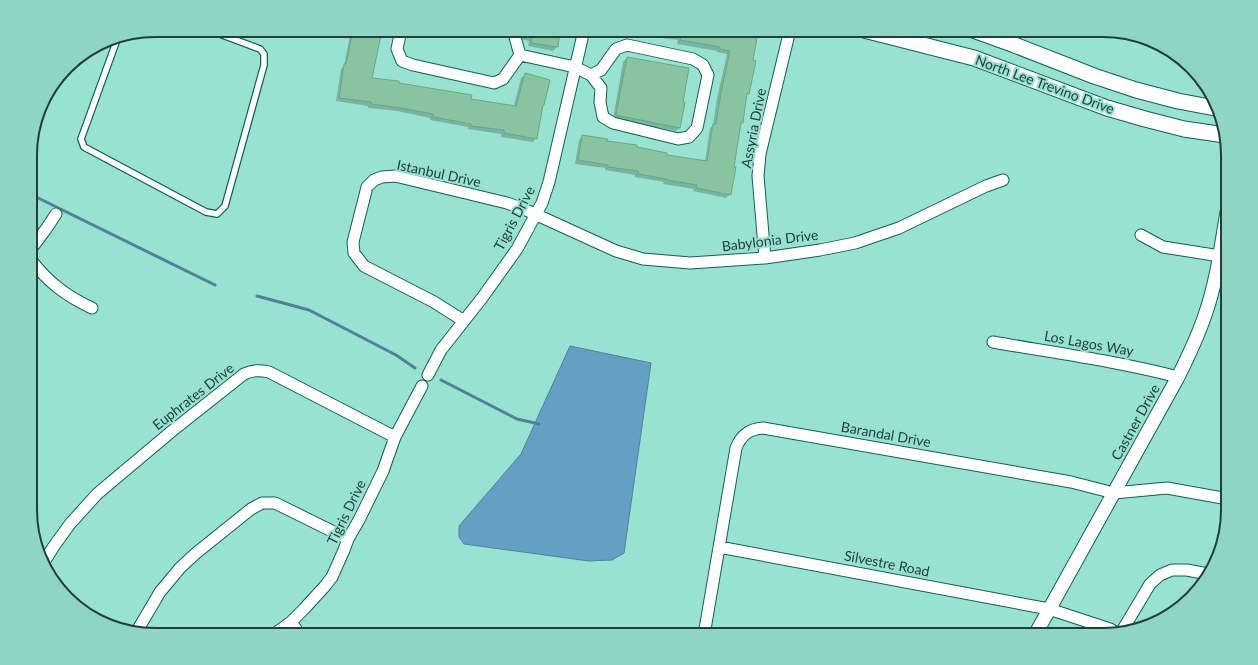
<svg xmlns="http://www.w3.org/2000/svg" width="1258" height="665" font-family="Lato,sans-serif">
  <style>
    .water { fill: #669fc4; stroke: #51829a }
    .shadow { fill: #0003 }
    .lines { fill: none; stroke-linecap: round; stroke-linejoin: round }
    .stream { stroke: #51829a; stroke-width: 3 }
    .building { fill: #88c4a0; stroke: #6da684 }
    .service-casing { stroke: #0d6254; stroke-width: 8 }
    .minor-casing { stroke: #0d6254; stroke-width: 13 }
    .tertiary-casing { stroke: #0d6254; stroke-width: 15 }
    .secondary-casing { stroke: #0d6254; stroke-width: 17 }
    .service { stroke: #fff; stroke-width: 5.5 }
    .minor { stroke: #fff; stroke-width: 11 }
    .tertiary { stroke: #fff; stroke-width: 13 }
    .secondary { stroke: #fff; stroke-width: 15 }
    .labels { text-anchor: middle; dominant-baseline: central; stroke-width: 4; stroke-linejoin: round; paint-order: stroke }
    .street-label { font-size: 14px; fill: #214039; stroke: #97e2d0 }
    .rim { fill: none; stroke: #214039; stroke-width: 2 }
  </style>
  <rect width="100%" height="100%" fill="#97e2d0"/>
  <path class="water" d="M570 346 651 363 624 553 612 560 589 561 464 544 459 537V526L521 454Z"/>
  <path class="shadow" d="M351 30H381L371 79 398 83 470 100 514 106 521 78 525 75 543 105 536 138 533 142 501 137V134L468 129V127L430 120V118L397 111 368 108V106L336 101 341 69 344 66Z
    M522 30H559L557 47 553 51 528 46 529 41 520 39Z
    M616 30H752L748 93 746 96 742 123 740 124 730 194 726 198 693 191 694 189 663 184 664 182 635 177V175L605 170V168L575 164 579 140 583 136 666 155 705 161 710 128 713 125 717 98 727 54 716 52 717 51 677 44 678 40 645 36Z
    M627 58 679 128 676 131 613 119 623 62Z"/>
  <g class="lines">
    <path class="stream" d="M30 194 215 285
      M257 296 309 310 396 355 415 368
      M441 380 517 419 539 424"/>
  </g>
  <path class="building" d="M353 30H382L372 78 399 81V83L472 95 471 99 516 106 525 73 550 80 544 105H543L537 139 504 133V130L471 126V124L433 117V114L401 108 371 104V102L339 98 344 64H346Z
    M520 30H560L558 47 531 43 532 37 522 35Z
    M682 30H753V31L758 32 753 60 756 61 749 94 747 93 743 123H741L734 167H736L731 195 696 188 697 185 667 180V179L638 174V171L608 167V165L578 160 582 135 608 139 607 141 637 145V147L667 153V155L707 161 713 124H716L721 93 730 51 720 49V47L680 40Z
    M627 57 689 68 683 102H685L680 128 616 115Z"/>
  <g class="lines">
    <g class="service-casing">
      <path id="service" d="M118 37 81 139 84 147 206 212 217 214 225 206 264 65V54L260 49 209 30"/>
    </g>
    <g class="minor-casing">
      <path id="minor" d="M401 30 397 49 402 61 413 65 494 83 503 79 520 55
        M513 30 520 55
        M520 55 575 67 591 75 601 88 600 102 603 117 613 123 678 139 689 137 697 128 708 75 703 65 693 59 627 45 616 49 601 70 591 75
        M1141 235 1163 247 1220 256
        M31 249 46 229 56 214
        M765 258 758 176 760 154 790 30
        M31 260C48 282 66 296 92 308
        M464 321 434 302 364 266 354 253 353 242 367 187 374 180 382 177 395 176 507 203 526 210 616 251 643 259 690 263 765 258 820 250 855 243 899 228 986 186 1003 180
        M993 342C1055 353 1117 361 1178 377
        M428 375 441 350 482 298 517 249 542 203 549 182 584 30
        M719 547 1049 609 1110 629 1117 633
        M44 562 54 546 70 524 97 494 172 431 244 374C253 370 259 370 269 372L395 437
        M291 622 300 635
        M137 631 160 592 180 568 195 554 251 509 262 503H275L348 539
        M1122 631 1150 584 1160 575 1172 570H1187L1208 574
        M273 635 291 622 304 609 325 586 332 577 344 550 348 539 359 520 383 471 395 437 422 386
        M704 635 736 448C741 435 749 429 763 428L1071 482 1114 493 1167 488 1228 499"/>
    </g>
    <g class="tertiary-casing">
      <path id="tertiary" d="M1035 635 1178 377C1188 357 1198 336 1205 315 1217 281 1221 246 1227 212"/>
    </g>
    <g class="secondary-casing">
      <path id="secondary" d="M864 30 974 58 1107 108 1145 119 1184 129 1225 135
        M973 30 1012 44 1094 76 1136 90 1178 101 1215 108"/>
    </g>
    <use href="#service" class="service"/>
    <use href="#minor" class="minor"/>
    <use href="#tertiary" class="tertiary"/>
    <use href="#secondary" class="secondary"/>
  </g>
  <g class="labels">
    <g class="street-label">
      <text transform="translate(1045 84) rotate(20)">North Lee Trevino Drive</text>
      <text transform="translate(753 128) rotate(-79)">Assyria Drive</text>
      <text transform="translate(439 173) rotate(12)">Istanbul Drive</text>
      <text transform="translate(514 218) rotate(-62)">Tigris Drive</text>
      <text transform="translate(770 240) rotate(-7)">Babylonia Drive</text>
      <text transform="translate(1089 343) rotate(10)">Los Lagos Way</text>
      <text transform="translate(193 396) rotate(-38)">Euphrates Drive</text>
      <text transform="translate(1135 422) rotate(-61)">Castner Drive</text>
      <text transform="translate(886 434) rotate(10)">Barandal Drive</text>
      <text transform="translate(346 512) rotate(-64)">Tigris Drive</text>
      <text transform="translate(887 563) rotate(11)">Silvestre Road</text>
    </g>
  </g>
  <path d="M0 0H1258V665H0ZM155 37H1103A118 118 0 0 1 1221 155V510A118 118 0 0 1 1103 628H155A118 118 0 0 1 37 510V155A118 118 0 0 1 155 37Z" fill="#8ed5c4" fill-rule="evenodd"/>
  <path class="rim" d="M155 37H1103A118 118 0 0 1 1221 155V510A118 118 0 0 1 1103 628H155A118 118 0 0 1 37 510V155A118 118 0 0 1 155 37Z"/>
</svg>
